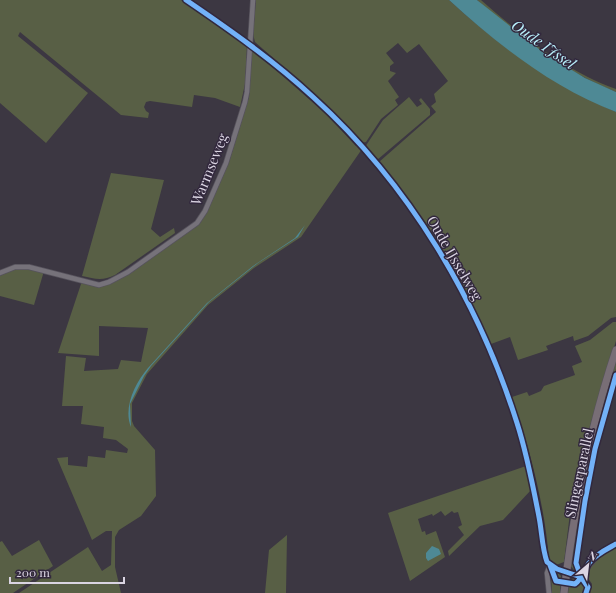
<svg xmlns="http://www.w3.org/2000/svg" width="616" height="593" font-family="'Playfair Display',serif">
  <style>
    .green { fill: #585f45 }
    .water { fill: #4e8995 }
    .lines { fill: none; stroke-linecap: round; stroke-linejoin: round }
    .street-casing { stroke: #57535d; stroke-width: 6 }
    .primary-casing { stroke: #57535d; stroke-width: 8 }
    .street { stroke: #76727a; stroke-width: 4.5 }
    .primary { stroke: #786e76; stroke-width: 7 }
    .cycleway-casing { stroke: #32283d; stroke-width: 8 }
    .cycleway { stroke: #73b2f8; stroke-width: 5 }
    .labels { text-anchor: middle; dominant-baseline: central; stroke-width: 3; stroke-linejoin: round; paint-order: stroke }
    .street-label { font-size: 14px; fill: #dad4e2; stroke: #32283d }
    .water-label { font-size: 15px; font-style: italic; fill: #b7effa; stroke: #32283d }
  </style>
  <rect width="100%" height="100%" fill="#3c3742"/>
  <path class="green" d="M0 0H181L247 45 245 84 240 107 215 98 194 95 192 107 150 101 146 102 144 107 146 111 149 113 148 118 121 115 20 32 18 36 88 93 46 143 0 103Z
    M256 0H449C502 48 550 83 616 112V317L611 318 588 336 574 341 573 336 546 346 548 350 518 360 510 337 491 344C461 278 425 218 379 162L436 112 431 106 436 102 434 94 448 81 419 44 407 53 398 43 386 53 394 63 390 66V71L396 73 388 81 399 97 395 100 398 105 381 119 366 142 361 143 322 101 255 42 253 34Z
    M477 0H481C521 35 565 71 616 89V92C564 71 518 38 477 0Z
    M253 50 325 113 356 146 357 145 362 149 301 237 254 268 208 305 147 374 132 403V421L134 426 155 450 156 496 141 516 119 530 115 537V567L121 593H19L88 547 102 571 111 565 112 531H106L92 540 57 458 68 457V465L87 467 88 456 105 458 106 450 127 453 128 449 116 440 103 438 104 427 81 424 83 406H62L66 356 86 358 84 371 118 369 121 360 141 362 148 328 99 326V356L58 353 82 281 104 285 188 232 211 203 229 162 249 97 252 51Z
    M409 97 417 107 422 104 419 100 421 98 430 109V115L377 160 365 147 383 120Z
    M111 173 164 180 151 229 160 237 174 228 175 233 115 275C103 281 95 279 82 276Z
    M21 267 44 271 34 305 0 296V276L6 272Z
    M613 322H616V341L587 436 570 513 564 562 556 565 549 560C545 506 530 449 512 397L527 392 529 396 541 391 544 386 575 375 572 366 582 362 575 346 590 340Z
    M616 356V369L595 443 582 506 574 562 579 573 574 570 570 565 592 437Z
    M526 466 531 490 503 520 480 526 449 556 448 551 464 535 458 527 462 525 458 512 454 513 452 511 445 516 441 511 433 516 432 514 418 519 422 532 425 531 426 535 436 531 445 557 410 581 388 513Z
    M287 535 286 593H265L269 550Z
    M39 540 53 566 13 593H0V542L2 541 12 556Z
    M616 546V593H590L592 584 586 575 592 563Z
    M556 571 561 576 560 593H552L551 574Z
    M573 578 583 583 585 588 584 593H568L569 584Z"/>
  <path class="water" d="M449 0H477L544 53 585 78 616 92V112C553 88 498 45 449 0Z
    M305 225 298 237 258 263 209 302 151 366 144 376 130 404 131 427C123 408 135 383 148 368L207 303 253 266 295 238Z
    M432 546 439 549 441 554 428 561 426 558V553Z"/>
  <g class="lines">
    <g class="street-casing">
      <path id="street" d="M186 0C230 30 273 60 313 97 409 184 478 300 517 423 527 454 533 486 539 517 542 532 542 548 547 562L557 569 581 577 588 587 586 593
        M0 273 15 267H29L99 285 109 282 128 272 197 223 205 211 226 163 245 102 247 92 253 0
        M581 577C592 560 599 553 616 544
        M549 593 547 573 550 565"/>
    </g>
    <g class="primary-casing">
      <path id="primary" d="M564 593C574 508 589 431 616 350"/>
    </g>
    <use href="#street" class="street"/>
    <use href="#primary" class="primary"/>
    <g class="cycleway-casing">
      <path id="cycleway" d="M186 0C230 30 273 60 313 97 409 184 478 300 517 423 527 454 533 486 539 517 542 532 542 548 547 562L557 569 581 577 588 587 586 593
        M550 565 556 581 575 584C582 579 584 570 589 563 596 554 607 549 616 544
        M581 577 576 563 585 501 595 449 616 375"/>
    </g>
    <use href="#cycleway" class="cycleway"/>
  </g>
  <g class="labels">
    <g class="street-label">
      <text transform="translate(209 169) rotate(-68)">Warmseweg</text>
      <text transform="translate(455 258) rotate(60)">Oude IJsselweg</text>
      <text transform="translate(579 473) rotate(-78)">Slingerparallel</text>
    </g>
    <g class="water-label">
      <text transform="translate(544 44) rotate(35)">Oude IJssel</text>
    </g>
  </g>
  <g transform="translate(588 565) rotate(28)" stroke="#32283d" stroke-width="3" paint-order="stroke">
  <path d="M0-3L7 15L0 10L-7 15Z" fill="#dad4e2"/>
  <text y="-6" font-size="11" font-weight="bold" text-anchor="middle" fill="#dad4e2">N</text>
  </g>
  <path d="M10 577v6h114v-6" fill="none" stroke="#dad4e2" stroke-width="2"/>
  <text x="16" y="577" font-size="12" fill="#dad4e2" stroke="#32283d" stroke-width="3" paint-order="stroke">200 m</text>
</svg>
